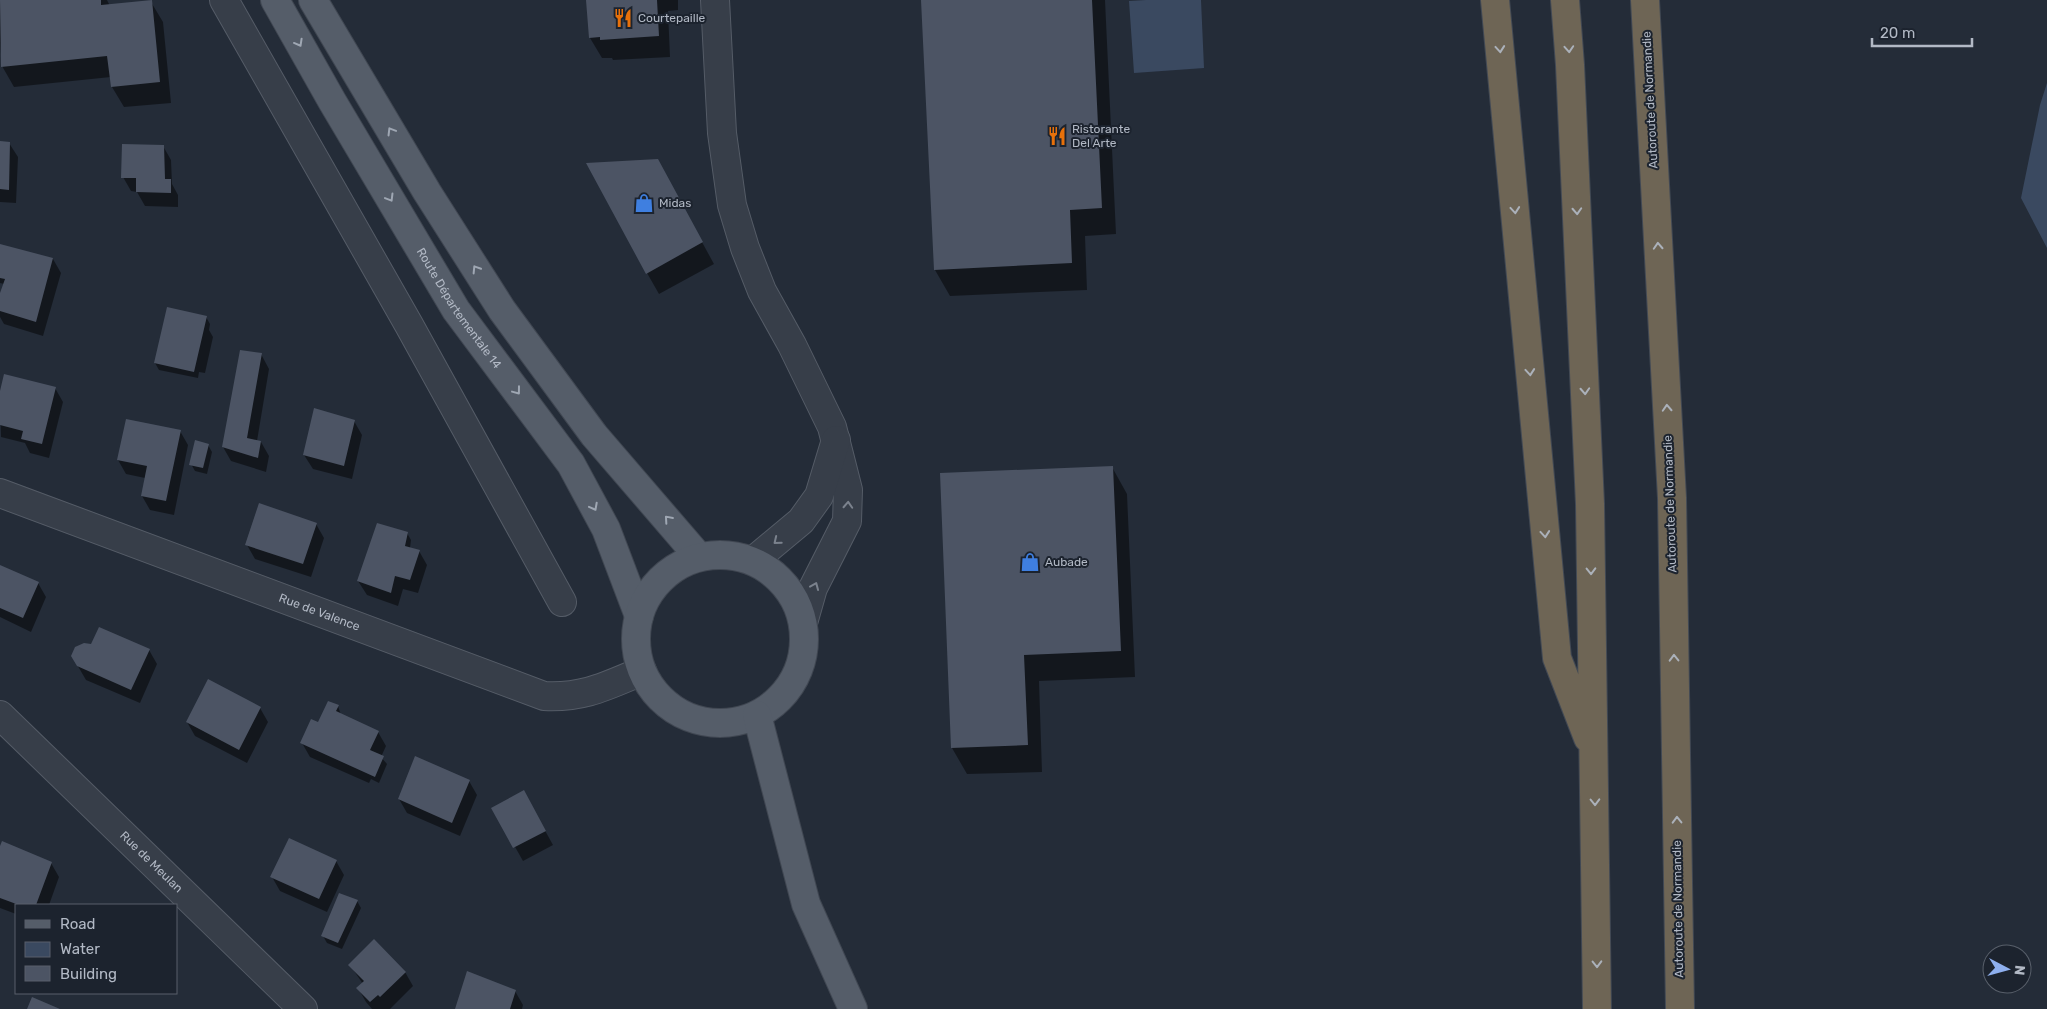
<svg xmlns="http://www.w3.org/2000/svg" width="2047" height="1009" font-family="Rubik,sans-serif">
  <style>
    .water { fill: #3a4960 }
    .shadow { fill: #0007 }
    .building { fill: #4c5464 }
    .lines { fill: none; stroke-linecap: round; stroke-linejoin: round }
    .minor-casing { stroke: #555c67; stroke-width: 30 }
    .major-casing { stroke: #404752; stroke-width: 30 }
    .highway-casing { stroke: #424954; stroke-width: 30 }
    .minor { stroke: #373e49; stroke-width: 28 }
    .major { stroke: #555d69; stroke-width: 28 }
    .highway { stroke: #6e6555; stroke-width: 28 }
    .oneway { stroke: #9fa7b3 }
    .oneway2 { stroke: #abb1ba }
    .oneway3 { stroke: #7b828d }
    .labels { text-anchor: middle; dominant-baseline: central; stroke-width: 4; stroke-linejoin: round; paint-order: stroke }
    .poi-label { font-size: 12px; fill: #b2b9c5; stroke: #1c232e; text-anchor: start }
    .street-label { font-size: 12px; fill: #b2b9c5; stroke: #1c232e }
  </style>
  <rect width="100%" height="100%" fill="#242c38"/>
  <path class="water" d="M1146 0H1201L1204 68 1134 73 1129 1Z
    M2047 83V248L2021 198 2040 105Z"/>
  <path class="shadow" d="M0 0H107L110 6 151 2 163 22 171 103 124 107 112 87 111 77 14 87 2 66 0 43Z
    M588 0H678V10L668 11 670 57 613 60 612 58H602L590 38Z
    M923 0H1105L1116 234 1085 236 1087 290 950 296 935 270Z
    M0 142 9 143 18 157 16 203 0 202Z
    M163 146 171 160 172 184 178 195V207L145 206 137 192 131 191 123 177Z
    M669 182 714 264 659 294 647 273Z
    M0 245 53 259 61 273 43 336 4 324 0 317V297L4 284 0 283Z
    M206 317 210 324 209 330 213 337 205 373 199 372 198 378 159 370 155 363Z
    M261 354 269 369 257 441 261 442 269 456 266 472 231 461 223 447Z
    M55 388 63 402 49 458 30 453 25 443 1 437 0 396Z
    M354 421 362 435 352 479 313 469 304 455Z
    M180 431 188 445 174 515 150 510 142 496 145 478 126 474 118 460Z
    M208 445 212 452 207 474 195 471 191 464Z
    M1112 467 1127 494 1135 677 1039 681 1042 772 967 774 952 748 941 474Z
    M316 524 324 538 311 577 255 559 247 545Z
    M407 533 411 540 410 548 419 551 427 565 418 593 403 589 398 606 367 595 358 581Z
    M0 566 38 583 46 597 31 632 0 617Z
    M99 629 149 650 157 664 140 703 86 680 72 656 92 646Z
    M338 706 341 715 378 732 386 746 381 757 387 764 379 783 371 779 369 783 310 757 302 743Z
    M260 708 268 722 247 763 195 736 187 722Z
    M469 781 477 795 460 836 407 813 399 799Z
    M531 805 553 845 523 861 493 808Z
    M0 849 51 863 59 877 49 905H16V914L0 908Z
    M336 861 344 875 327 912 280 891 272 877Z
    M357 901 361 908 342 949 327 943 323 936Z
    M350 965 405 972 413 986 390 1009H372L366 1002 358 988 363 984Z
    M515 991 523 1005 522 1009H456Z"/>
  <path class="building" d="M0 0H101V5L152 0 160 82 111 87 107 56 1 67Z
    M586 0H657L659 36 600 40V37L589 38Z
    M921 0H1092L1102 208 1070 210 1072 263 934 270Z
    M0 141 10 142 9 190 0 189Z
    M122 144 164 145 165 179H171V193L136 192V178H121Z
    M658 159 703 242 646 274 586 163Z
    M0 244 53 258 36 322 0 311V293L5 279 0 278Z
    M167 307 207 316 194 372 154 363Z
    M240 350 262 353 247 438 261 441 258 458 222 447Z
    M4 374 56 387 42 444 21 439 23 431 0 425V391Z
    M314 408 355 420 344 466 303 455Z
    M126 419 181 430 166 501 141 496 147 466 117 460Z
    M195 440 209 444 203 468 189 465Z
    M1113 466 1121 651 1024 655 1028 745 951 748 940 473Z
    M259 503 317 523 303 564 245 545Z
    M377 523 408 532 405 546 420 550 410 580 395 576 391 593 357 581Z
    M0 565 39 582 23 618 0 608Z
    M99 627 150 649 131 690 77 666 71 656 75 647 84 643 91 644Z
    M208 679 261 707 239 750 186 722Z
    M328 701 339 705 336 711 379 731 370 750 384 756 375 777 300 743 311 719 318 722Z
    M415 756 470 780 452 823 398 799Z
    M524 790 546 831 513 848 491 808Z
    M289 838 337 860 319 899 270 877Z
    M2 841 52 862 36 905H19L0 898V846Z
    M339 893 358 900 338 943 321 936Z
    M374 939 406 972 380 997 378 995 370 1002 356 988 364 981 348 965Z
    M467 971 516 990 510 1009H455Z
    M32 997 60 1009H27Z"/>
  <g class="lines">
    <g class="minor-casing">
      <g id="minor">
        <path d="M224 0 409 325 562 602"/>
        <path d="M715 0 722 133 732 205 745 248 762 291 792 345 832 427 848 490 847 521 813 588 803 623"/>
        <path id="s1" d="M0 493 544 696C584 698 606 686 642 671"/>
        <path d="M753 561 801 521 819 496 836 440"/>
        <path id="s2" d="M0 715 303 1009"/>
      </g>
    </g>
    <g class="major-casing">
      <g id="major">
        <path id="s3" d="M275 0 332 101 456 310 571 464 606 529 639 616"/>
        <path d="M313 0 427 192 502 310 594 435 699 557"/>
        <circle cx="720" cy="639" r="84"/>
        <path d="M757 715 806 904 853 1009"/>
      </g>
    </g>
    <g class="highway-casing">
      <path id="highway" d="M1495 0 1557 658 1588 738
        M1565 0 1570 65 1590 504 1597 1009
        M1645 0 1672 498 1680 1009"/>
    </g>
    <use href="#minor" class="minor"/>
    <use href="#major" class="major"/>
    <use href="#highway" class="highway"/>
  </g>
  <defs><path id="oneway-chevron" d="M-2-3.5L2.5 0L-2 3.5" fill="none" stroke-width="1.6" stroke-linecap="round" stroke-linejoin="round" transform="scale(1.25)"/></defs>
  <g class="oneway">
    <use href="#oneway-chevron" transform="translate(299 43) rotate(61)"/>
    <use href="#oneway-chevron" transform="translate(391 131) rotate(-121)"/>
    <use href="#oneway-chevron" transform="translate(390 198) rotate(59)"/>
    <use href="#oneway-chevron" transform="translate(476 269) rotate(-122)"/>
    <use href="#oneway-chevron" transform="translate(517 391) rotate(53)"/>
    <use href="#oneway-chevron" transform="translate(594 507) rotate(62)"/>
    <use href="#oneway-chevron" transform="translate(668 519) rotate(-131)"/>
  </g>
  <g class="oneway2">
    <use href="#oneway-chevron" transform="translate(1500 49) rotate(85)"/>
    <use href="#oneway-chevron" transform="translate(1569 49) rotate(86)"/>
    <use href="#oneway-chevron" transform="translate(1515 210) rotate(85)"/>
    <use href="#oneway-chevron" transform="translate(1577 211) rotate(87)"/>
    <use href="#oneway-chevron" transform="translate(1658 246) rotate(-93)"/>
    <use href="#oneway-chevron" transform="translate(1530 372) rotate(85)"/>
    <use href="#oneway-chevron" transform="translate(1585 391) rotate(87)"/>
    <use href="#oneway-chevron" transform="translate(1667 408) rotate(-93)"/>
    <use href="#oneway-chevron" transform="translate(1545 534) rotate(85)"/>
    <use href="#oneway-chevron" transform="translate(1591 571) rotate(89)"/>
    <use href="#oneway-chevron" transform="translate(1674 658) rotate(-91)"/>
    <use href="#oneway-chevron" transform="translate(1595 802) rotate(89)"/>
    <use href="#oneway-chevron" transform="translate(1677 820) rotate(-91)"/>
    <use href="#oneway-chevron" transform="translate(1597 964) rotate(89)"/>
  </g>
  <g class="oneway3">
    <use href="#oneway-chevron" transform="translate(848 505) rotate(-87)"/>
    <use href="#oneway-chevron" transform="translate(777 541) rotate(141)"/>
    <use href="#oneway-chevron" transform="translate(815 586) rotate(-67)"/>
  </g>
  <defs>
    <g id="restaurant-bare" transform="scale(1.5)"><path d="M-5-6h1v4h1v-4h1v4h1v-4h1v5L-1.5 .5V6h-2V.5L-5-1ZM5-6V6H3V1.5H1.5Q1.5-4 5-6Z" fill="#e8710a" stroke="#1c232e" stroke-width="2.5" paint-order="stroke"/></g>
    <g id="shop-bare" transform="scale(1.5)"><path d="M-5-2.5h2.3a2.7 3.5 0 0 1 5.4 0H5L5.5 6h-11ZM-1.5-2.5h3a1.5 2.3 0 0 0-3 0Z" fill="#3f7fe0" stroke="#1c232e" stroke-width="2.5" paint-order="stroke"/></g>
  </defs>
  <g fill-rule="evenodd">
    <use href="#restaurant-bare" x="623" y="18"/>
    <use href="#restaurant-bare" x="1057" y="136"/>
    <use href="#shop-bare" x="644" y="203"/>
    <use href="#shop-bare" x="1030" y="562"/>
  </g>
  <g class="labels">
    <g class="poi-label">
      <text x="638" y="18">Courtepaille</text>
      <text x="1072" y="129">Ristorante<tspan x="1072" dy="14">Del Arte</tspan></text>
      <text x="659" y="203">Midas</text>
      <text x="1045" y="562">Aubade</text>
    </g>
    <g class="street-label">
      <text transform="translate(1650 100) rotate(-93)">Autoroute de Normandie</text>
      <text stroke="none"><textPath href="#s3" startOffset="359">Route Départementale 14</textPath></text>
      <text transform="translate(1670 504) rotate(-92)">Autoroute de Normandie</text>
      <text stroke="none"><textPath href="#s1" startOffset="341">Rue de Valence</textPath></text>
      <text stroke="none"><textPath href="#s2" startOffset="211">Rue de Meulan</textPath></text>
      <text transform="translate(1678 909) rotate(-91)">Autoroute de Normandie</text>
    </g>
  </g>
  <rect x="15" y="904" width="162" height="90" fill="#1c232e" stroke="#585f6a"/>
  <rect x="25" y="920" width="25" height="8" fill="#555d69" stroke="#585f6a"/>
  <text x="60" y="929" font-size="15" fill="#b2b9c5">Road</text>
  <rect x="25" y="942" width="25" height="15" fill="#3a4960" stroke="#585f6a"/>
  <text x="60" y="954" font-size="15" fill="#b2b9c5">Water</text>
  <rect x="25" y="966" width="25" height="15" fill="#4c5464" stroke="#585f6a"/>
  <text x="60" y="979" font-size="15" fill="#b2b9c5">Building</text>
  <g transform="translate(2007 969) rotate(96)"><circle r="24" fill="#1c232e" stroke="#585f6a"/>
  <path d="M0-4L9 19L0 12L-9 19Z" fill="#8eafee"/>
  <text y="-8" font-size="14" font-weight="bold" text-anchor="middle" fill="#b2b9c5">N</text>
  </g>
  <path d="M1872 38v8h100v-8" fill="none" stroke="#b2b9c5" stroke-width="2.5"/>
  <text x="1880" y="38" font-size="15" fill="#b2b9c5" stroke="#1c232e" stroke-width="4" paint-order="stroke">20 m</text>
</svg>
